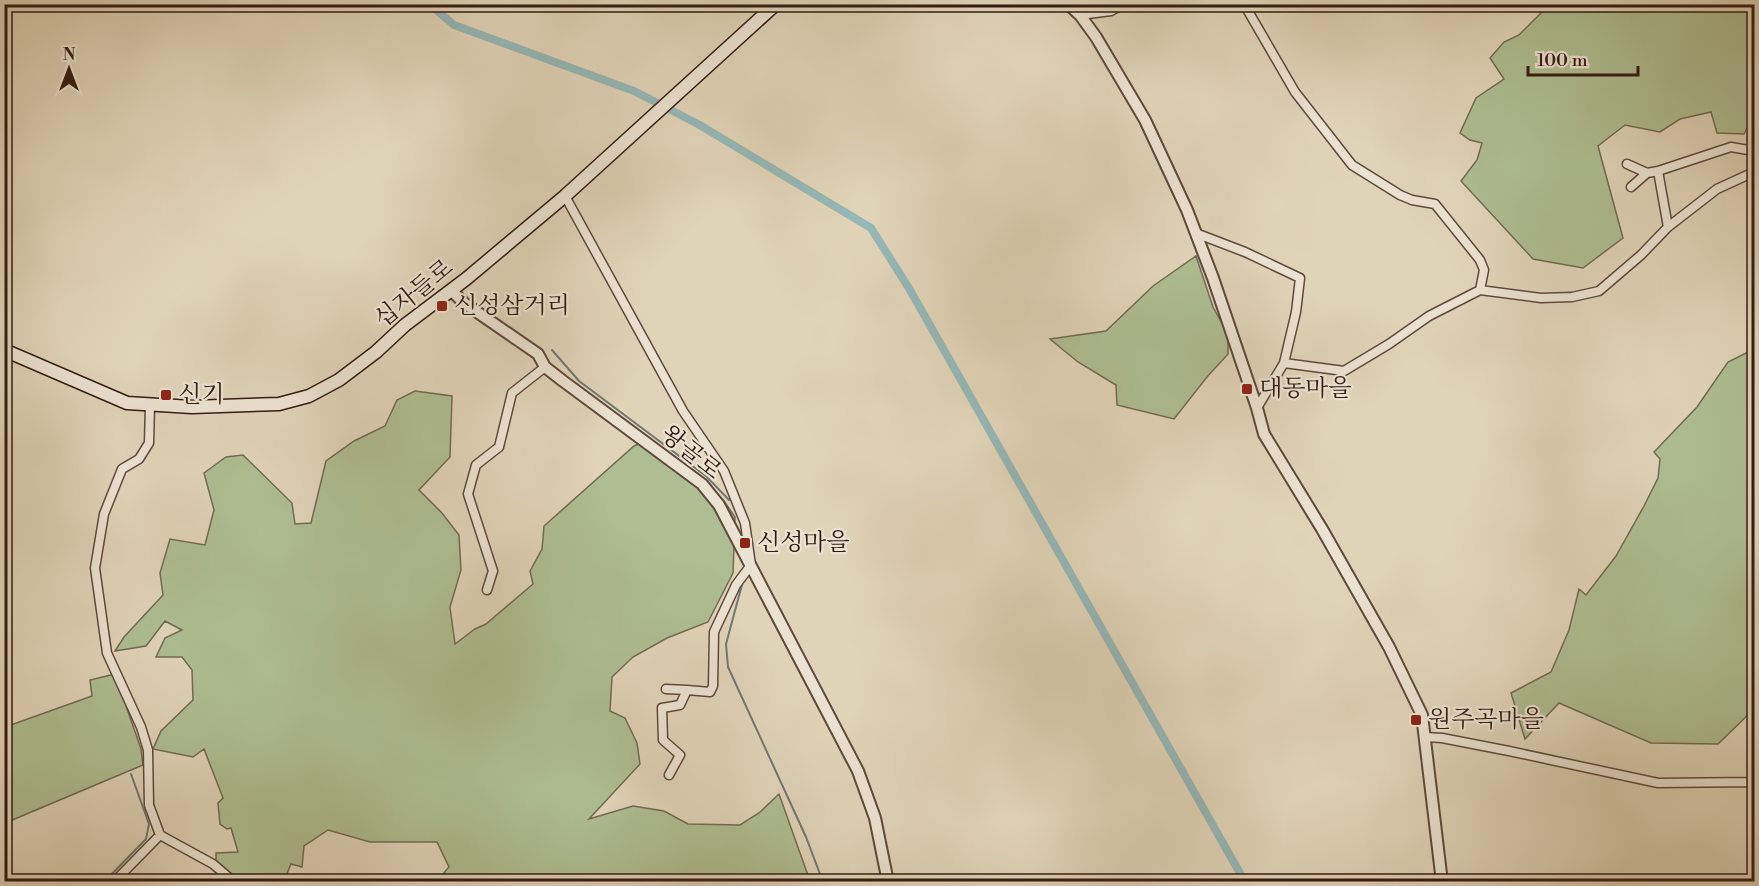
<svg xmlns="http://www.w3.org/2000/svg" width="1759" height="886" font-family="'Libre Bodoni','Noto Serif KR',serif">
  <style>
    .green { fill: #aebe92; stroke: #716c52; stroke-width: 1.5 }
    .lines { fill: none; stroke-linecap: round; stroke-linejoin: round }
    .stream { stroke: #6f7974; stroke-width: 2 }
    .canal { stroke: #96b7b6; stroke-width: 8 }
    .minor-casing { stroke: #5f493c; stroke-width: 11 }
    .tertiary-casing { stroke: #5f493c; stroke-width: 14 }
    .secondary-casing { stroke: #341b12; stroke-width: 15 }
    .minor { stroke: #ebe3d1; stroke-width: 8 }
    .tertiary { stroke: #ebe3d1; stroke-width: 10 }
    .secondary { stroke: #ebe3d1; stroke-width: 12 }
    .poi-dot { fill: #8f2418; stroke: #ebe3d1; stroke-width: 2 }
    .labels { text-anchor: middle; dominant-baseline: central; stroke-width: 4.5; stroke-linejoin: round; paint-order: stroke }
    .street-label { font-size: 24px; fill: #341b12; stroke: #ebe3d1 }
    .poi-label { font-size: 24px; fill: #341b12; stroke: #ebe3d1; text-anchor: start }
  </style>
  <rect width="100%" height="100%" fill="#e0d4b8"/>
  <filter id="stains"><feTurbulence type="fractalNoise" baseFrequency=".00333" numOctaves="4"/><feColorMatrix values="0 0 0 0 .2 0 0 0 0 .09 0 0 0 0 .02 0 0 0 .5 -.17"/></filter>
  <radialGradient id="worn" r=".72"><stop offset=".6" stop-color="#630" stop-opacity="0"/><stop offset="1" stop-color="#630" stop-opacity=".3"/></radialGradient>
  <path class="green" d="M1544 5H1754V114L1744 134 1717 133 1711 112 1680 119 1660 132 1625 125 1598 146 1623 238 1583 268 1533 259 1461 181 1477 160 1482 143 1470 140 1460 133 1476 98 1504 79 1490 58 1504 42 1519 35 1544 10Z
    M1196 256 1213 307 1228 334V354L1207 377 1174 419 1117 405 1116 385 1078 362 1050 339 1106 331 1153 286Z
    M1754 349V709L1718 744 1651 743 1559 703 1525 739 1511 693 1551 672 1569 630 1579 589 1586 595 1616 556 1644 506 1658 478 1660 459 1654 452 1697 407 1728 362Z
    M415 391 452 396 450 457 419 490 442 513 459 535 461 570 450 607 455 644 475 629 486 624 533 584 530 571 542 549 544 526 634 446 650 439 675 458 724 501 735 517 733 573 708 622 667 638 633 657 612 677 610 711 625 718 637 743 640 764 589 819 633 806 664 811 688 824 740 825 759 813 779 794 810 881H437L449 867 437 842H370L328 830 304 846 302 867 291 864 284 881H238L216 863V853L238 852 231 828 227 829 220 824 218 803 223 798 204 749 193 757 153 749 161 731 193 700 192 670 182 657H156L165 638 182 630 165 621 146 646 115 651 124 637 163 595 160 573 170 539 205 545 214 510 204 473 226 457 243 455 292 503 295 524 311 523 326 461 354 441 385 426 397 400Z
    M115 674 141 749 143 765 5 823V727L92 696 90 680Z"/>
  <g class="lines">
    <path class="stream" d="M552 350 579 381 706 476 729 500
      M743 581 726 644 728 667 806 837 820 874 822 882
      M104 882 146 839 149 824 131 774"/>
    <path class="canal" d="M429 4 454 25 634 91 698 124 871 228 910 290 1245 882"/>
    <g class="minor-casing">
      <path id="minor" d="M1244 4 1295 92 1352 165 1400 195 1412 200 1435 204 1480 260 1484 270 1480 290 1429 316 1389 344 1344 371 1284 363
        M1080 15 1111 11 1123 4
        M1627 164 1647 173 1658 171
        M1631 187 1647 173
        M565 196 683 411 724 471 745 523 751 565 736 585 714 632 713 686 710 692 687 690 680 705 662 708 663 740 680 755 669 775
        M1668 227 1658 171 1731 147 1754 151
        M1198 234 1245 252 1300 278 1296 312 1284 363 1257 408
        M1480 290 1541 298 1572 297 1599 291 1641 255 1668 227 1717 189 1754 172
        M150 405 149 443 139 459 122 469 104 514 95 568 107 653 141 727 148 750 149 805 160 835 213 864 234 882
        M487 590 493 571 468 494 476 465 499 447 512 393 545 367
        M666 689 687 690
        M1425 737 1442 738 1509 751 1658 783 1754 782
        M1754 777 1752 782 1754 797
        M114 882 160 835"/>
    </g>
    <g class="tertiary-casing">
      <path id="tertiary" d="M1068 4 1080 15 1096 37 1145 120 1187 210 1213 278 1257 408 1264 434 1322 529 1389 647 1422 715 1442 882
        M452 291 464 303 538 354 545 367 563 381 702 484 719 505 858 771 875 818 888 882"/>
    </g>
    <g class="secondary-casing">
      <path id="secondary" d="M4 350 127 403 192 407 279 404 309 396 339 380 376 352 405 325 466 279 565 196 776 4"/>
    </g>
    <use href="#minor" class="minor"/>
    <use href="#tertiary" class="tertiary"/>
    <use href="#secondary" class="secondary"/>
  </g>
  <g class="poi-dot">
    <rect x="436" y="300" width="12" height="12" rx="3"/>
    <rect x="1241" y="383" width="12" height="12" rx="3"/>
    <rect x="160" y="389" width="12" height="12" rx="3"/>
    <rect x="739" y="537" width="12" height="12" rx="3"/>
    <rect x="1410" y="714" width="12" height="12" rx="3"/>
  </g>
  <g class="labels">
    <g class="street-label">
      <text transform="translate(414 294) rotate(-39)">십자들로</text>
      <text transform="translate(691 453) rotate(39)">왕골로</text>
    </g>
    <g class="poi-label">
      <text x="454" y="306">신성삼거리</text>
      <text x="1259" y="389">대동마을</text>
      <text x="178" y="395">신기</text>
      <text x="757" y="543">신성마을</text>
      <text x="1428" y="720">원주곡마을</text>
    </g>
  </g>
  <rect width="1759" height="886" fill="none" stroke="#e0d4b8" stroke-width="24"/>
  <rect x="6" y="6" width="1747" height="874" fill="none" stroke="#341b12" stroke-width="3"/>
  <rect x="12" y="12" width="1735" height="862" fill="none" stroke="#341b12" stroke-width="1.5"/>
  <g transform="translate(69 69)" stroke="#ebe3d1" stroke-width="4.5" paint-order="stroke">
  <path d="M0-4.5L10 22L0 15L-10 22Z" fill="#341b12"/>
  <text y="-9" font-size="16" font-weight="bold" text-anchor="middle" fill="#341b12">N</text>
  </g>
  <path d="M1528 66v9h110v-9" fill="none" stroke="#341b12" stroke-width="3"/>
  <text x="1537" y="66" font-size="18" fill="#341b12" stroke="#ebe3d1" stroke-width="4.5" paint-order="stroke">100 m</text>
  <rect width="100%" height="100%" filter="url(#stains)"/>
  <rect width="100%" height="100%" fill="url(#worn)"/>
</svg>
